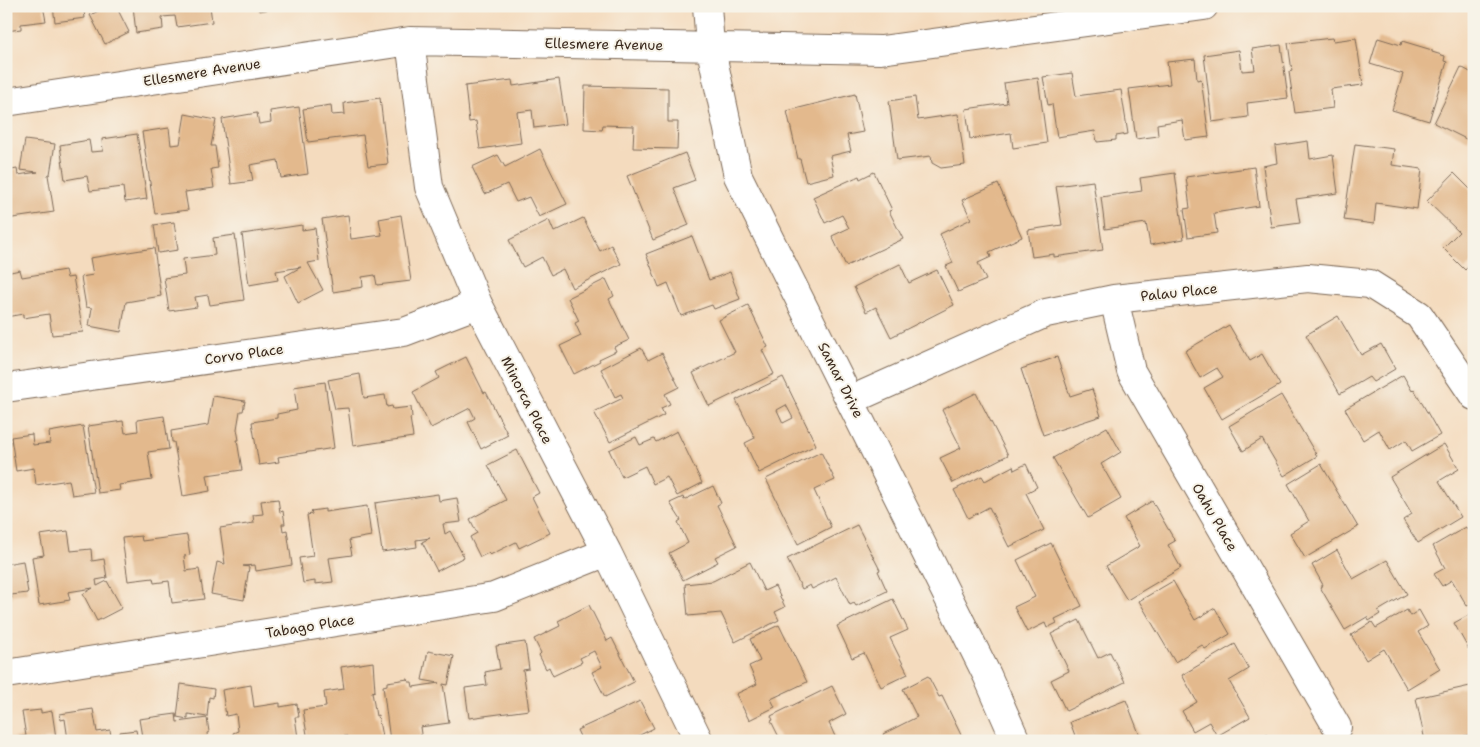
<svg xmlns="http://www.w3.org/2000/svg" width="1480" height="747" font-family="'Shantell Sans',sans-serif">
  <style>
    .building { fill: #e3b98d; fill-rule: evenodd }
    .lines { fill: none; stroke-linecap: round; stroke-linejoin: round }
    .street-casing { stroke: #7c6856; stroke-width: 30 }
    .street { stroke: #fff; stroke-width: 28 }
    .labels { text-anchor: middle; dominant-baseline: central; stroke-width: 4; stroke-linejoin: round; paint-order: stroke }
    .street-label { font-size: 14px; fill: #3b2a1e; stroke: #f7f3e8 }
  </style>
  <rect width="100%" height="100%" fill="#f7f3e8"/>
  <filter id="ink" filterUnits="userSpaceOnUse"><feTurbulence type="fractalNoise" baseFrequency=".02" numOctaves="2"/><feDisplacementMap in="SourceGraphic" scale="10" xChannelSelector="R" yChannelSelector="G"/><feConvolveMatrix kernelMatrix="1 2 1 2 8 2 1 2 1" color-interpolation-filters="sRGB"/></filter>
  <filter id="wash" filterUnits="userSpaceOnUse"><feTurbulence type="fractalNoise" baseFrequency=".0096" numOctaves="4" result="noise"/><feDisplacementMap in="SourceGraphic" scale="20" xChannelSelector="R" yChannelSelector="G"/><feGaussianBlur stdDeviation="1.12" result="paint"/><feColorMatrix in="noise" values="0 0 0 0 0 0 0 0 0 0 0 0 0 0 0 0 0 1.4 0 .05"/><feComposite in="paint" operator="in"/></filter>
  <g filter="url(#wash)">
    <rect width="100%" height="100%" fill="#f4dbbe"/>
    <g id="blocks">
      <path class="building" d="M6 6H43L46 21 21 24V29L6 31Z
        M53 6H116L129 32 105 44 90 15 105 8 84 11 85 18 55 22Z
        M133 6H210L212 22 177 27 175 16 162 17 163 29 136 33Z
        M259 6H282V7L259 11Z
        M1332 38 1333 41 1356 38 1363 85 1331 89 1333 108 1295 113 1289 72 1292 71 1288 43Z
        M1378 38 1401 45 1402 41 1432 50V52L1445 56 1444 61 1447 62 1429 121 1392 110 1403 74 1370 64Z
        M1281 45 1288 98 1247 103 1248 117 1212 122 1204 55 1239 50 1242 71 1255 70 1252 49Z
        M1195 59 1197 80 1201 79 1209 137 1185 140 1182 120 1157 124 1158 136 1136 139 1129 89 1170 84 1167 62Z
        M1461 67 1474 74V128L1468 140 1434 123Z
        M1072 73 1076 96 1121 90 1128 134 1116 136V140L1097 142 1095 131 1057 137 1052 104 1048 105 1043 77Z
        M1038 78 1047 143 1013 148 1011 133 970 139 966 109 1007 103 1004 83Z
        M559 79 566 124 534 128 532 110 517 112 521 143 480 149 476 121 469 122 465 86 512 80 513 86Z
        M585 86 668 88V122H678L677 149 633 148 634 126 603 125 602 130 584 129Z
        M855 94 863 132 847 135 851 151 830 156 834 175 806 182 800 159H798L787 111Z
        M915 97 918 120 958 114 965 165 941 168 932 163 931 156 897 160 889 101Z
        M380 98 388 164 368 166 363 135 308 142 303 109 331 105 332 115 345 114 344 103Z
        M299 107 308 174 281 178 278 160 250 165 253 181 231 184 222 119 257 113 259 124 271 122 270 111Z
        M185 114 216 120 211 146H215L218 168 211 169 214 188 185 192 188 210 155 214 142 132 169 128 171 145 180 144Z
        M137 134 147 199 125 202 123 187 90 191 87 176 65 180 60 145 89 140 91 152 103 151 102 139Z
        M25 140 55 144 50 174 48 175 54 212 6 219V171L17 169 18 175 38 172 20 170Z
        M1308 141 1310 159 1333 155 1338 193 1296 199 1300 223 1271 227 1263 166 1277 163 1275 146Z
        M1355 144 1394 149 1392 165 1422 169 1417 209 1376 203 1374 224 1344 220Z
        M540 149 567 204 539 217 529 197 516 202 507 184 485 194 472 167 498 155 505 167Z
        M685 153 695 180 674 188 689 225 653 240 627 176Z
        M1254 167 1259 206 1214 213 1217 233 1188 237 1184 209 1190 208 1186 177Z
        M874 172 892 210 889 211 903 239 846 266 832 236 849 228 842 215 825 223 813 197 859 176 860 179Z
        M1175 173 1184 239 1150 245 1146 223 1105 229 1101 197 1142 191 1140 178Z
        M1454 173 1474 193V261L1465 270 1443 248 1459 232 1427 201Z
        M1093 181 1103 250 1054 257V254L1032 257 1028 230 1062 225 1056 186Z
        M998 184 1022 237 989 252 991 257 978 263 986 280 958 292 946 266 953 263 940 234 971 219 962 200Z
        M348 215 351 239 382 235 379 219 401 215 411 281 377 285 375 275 362 277 363 287 333 292 322 219Z
        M583 218 600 251 611 245 621 264 572 288 563 269 551 275 542 257 523 267 509 240 549 220 554 232Z
        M174 222 178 250 158 253 154 225Z
        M302 225V230L315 228 319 261 308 263 323 290 298 303 285 276 301 267 276 271 278 280 249 285 242 234Z
        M235 235 244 300 210 305 208 295 195 297 197 307 169 311 164 278 185 275 183 259 215 255 213 238Z
        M692 236 709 280 730 272 740 299 714 309 712 305 681 316 668 283 659 287 646 254Z
        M154 248 161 296 126 302 121 332 89 326 92 308 86 307 81 277 93 275 90 258Z
        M900 264 909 283 937 270 954 305 891 337 876 307 866 312 854 287Z
        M20 270 22 277 65 270 67 278 73 277 83 332 52 335 49 314 23 318V314L6 317V273Z
        M606 279 614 296 609 299 629 340 614 347 616 351 599 359 600 361 574 374 560 346 581 336 575 323 579 321 568 298Z
        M748 305 768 347 762 350 774 374 709 406 693 373 735 352 719 320Z
        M1338 316 1361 355 1381 344 1395 369 1373 382 1369 377 1340 394 1306 335Z
        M1229 325 1250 361 1262 354 1280 385 1222 419 1204 388 1223 377 1217 368 1200 378 1185 351Z
        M641 348 648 360 662 353 679 387 665 394 670 404 661 408 664 415 610 442 594 412 623 398 621 394 615 397 601 369Z
        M466 357 484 393 486 392 508 435 481 449 468 422 475 418 470 408 431 428 413 392 439 378 436 372Z
        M1057 357 1070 396 1092 389 1101 416 1043 435 1021 369Z
        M360 374 364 398 385 395 387 407 392 406 393 409 411 407 412 417 410 418 413 437 353 446 348 408 335 409 328 380Z
        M1403 375 1412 391 1414 389 1440 435 1412 451 1406 440 1390 450 1379 430 1363 440 1345 409Z
        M783 377 816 445 759 473 745 443 755 438 736 400ZM786 405 793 418 783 423 777 410Z
        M325 382 334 448 278 457 279 462 259 465 252 422 277 418V414L297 410 294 387Z
        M976 393 1008 455 953 483 940 458 961 448 942 410Z
        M1281 395 1317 456 1284 476 1262 439 1243 451 1229 426Z
        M213 396 245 401 243 411H240L237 429 239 440H237L242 470 207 475 210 491 183 496 174 442H172L171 431 208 425Z
        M164 416 169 449 148 452 152 480 119 485 120 490 98 493 88 426 123 421 125 433 138 431 137 420Z
        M83 426 94 492 72 495 69 480 36 485 34 468 16 471 11 437 32 434 33 445 50 443 49 432Z
        M1107 427 1121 452 1101 464 1121 499 1088 518 1053 458Z
        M677 431 702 483 677 496 667 477 653 484 645 466 622 477 609 450 636 437 640 445 654 439 656 442Z
        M1444 444 1459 469 1439 481 1461 517 1418 543 1403 520 1412 514 1390 477Z
        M517 450 539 493 532 497 550 533 519 548 516 542 490 555 488 553 480 557 470 537 477 533 470 519 506 500 488 465Z
        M821 452 835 480 814 490 831 527 798 544 766 479Z
        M1026 464 1037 487 1026 493 1044 530 1009 547 989 507 968 518 954 490 982 476 985 481 1013 466 1014 470Z
        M1321 464 1358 527 1305 558 1290 533 1309 521 1288 484Z
        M713 486 721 503 717 505 737 546 715 557 718 562 683 580 669 553 688 543 678 522 681 520 670 503 683 497 684 500Z
        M438 494 439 501 457 498 461 522 443 524 445 534 450 531 464 557 437 571 422 542 430 538 416 540 417 547 382 552 375 503Z
        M278 499 280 512 283 511 285 524H282L283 531 287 530 292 565 256 571 255 565 243 566 249 567 244 600 211 594 217 562 225 564 220 528 254 523 253 515 263 514 261 501Z
        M1152 501 1175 541 1168 545 1181 568 1127 600 1106 566 1140 546 1124 518Z
        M367 506 371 536 349 540 352 555 329 558 333 582 315 584V581L303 583 299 558 313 556 307 515 312 514 311 511 325 509V512Z
        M857 525 880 570 878 571 887 591 856 606 854 603 850 605 836 577 812 589 810 585 802 589 787 559Z
        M1466 527 1474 540V602L1467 606 1452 580 1442 586 1434 574 1445 568 1433 546Z
        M68 531 71 551 91 549 92 561 104 559 107 578 96 580 97 586 107 581 122 608 97 621 83 594 93 588 68 592 70 600 39 605 32 557 44 555 40 535Z
        M187 535 190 555 184 556 186 571 199 569 204 599 172 603 169 581 154 583 153 578 128 581 122 538 141 536 142 541Z
        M1051 543 1082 606 1055 619 1057 623 1047 628 1045 623 1027 632 1014 607 1035 597 1017 560Z
        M1337 550 1353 579 1387 560 1407 594 1378 611 1380 614 1369 621 1367 617 1345 630 1320 587 1323 585 1312 565Z
        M23 561 28 593 11 595 12 598 6 599V564Z
        M750 562 764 591 775 586 785 607 775 612 779 620 735 642 721 613 688 616 685 584 713 581Z
        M1173 581 1195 620 1215 608 1230 634 1205 649 1202 645 1175 662 1139 601Z
        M893 599 908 630 890 638 908 674 881 687 864 653 852 658 837 626Z
        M589 605 607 641 612 638 634 682 605 697 592 672 602 667 594 651 580 658 582 662 553 676 549 667 546 669 539 655 541 653 534 639 560 626 558 621Z
        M1407 610 1410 616 1419 610 1428 626 1418 632 1440 669 1407 689 1384 649 1366 660 1351 635 1372 622 1376 628Z
        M1474 612V647L1469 650 1454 623Z
        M1079 620 1098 658 1110 652 1125 682 1066 711 1051 680 1069 671 1051 634Z
        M779 625 807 682 771 699 775 707 749 720 736 694 757 684 749 666 760 661 750 639Z
        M525 642 529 669 523 670 529 710 469 718 465 688 487 685 485 672 500 669 496 646Z
        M1235 644 1249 669 1229 681 1250 717 1217 736 1209 722 1193 731 1182 711 1197 702 1182 675Z
        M428 651 454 656 448 685 443 684 449 723 420 727 422 741H390L383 686 387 685V682L408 679 409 682H412L413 687 439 683 422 680Z
        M373 662 375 691 372 692 376 716 378 715 382 737 360 741H348L347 736 340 737V741H308L303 710 326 707 324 692 344 689 341 667Z
        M928 676 939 697 942 696 962 737 955 741H886L883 734 917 717 903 689Z
        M181 684 214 689 213 698 209 697 207 717 188 714V719L177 717Z
        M251 685 254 707 280 703V707L297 704 299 717H295L298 738H300V741H234L233 733 238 731 236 714 226 716 222 690Z
        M832 686 846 714 829 723 837 741H781L771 721 773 720 771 716Z
        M1470 686 1474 702V734L1464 736 1465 741H1425L1416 698Z
        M1126 700 1142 741H1077L1070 722Z
        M640 701 654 728 634 738 635 741H582L577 730Z
        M93 709 97 732 110 730 111 736 120 735V732L136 730 138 741H81V738L68 740 65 719 61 720 60 714Z
        M41 710V713L52 711 56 738 44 739V741H6V739L26 736 22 712Z
        M176 714 177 722 207 718 209 732 207 733 208 741H145V736L142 737 139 719Z
        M1267 734 1269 741H1245V740Z"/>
    </g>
  </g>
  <g filter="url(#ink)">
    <use href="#blocks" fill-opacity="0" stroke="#7c6856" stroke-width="1"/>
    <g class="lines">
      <g class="street-casing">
        <path id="street" d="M707 6 710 45 738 176 987 675 1016 741
          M410 41 429 187 478 304 607 552 699 741
          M6 102 410 41 881 50 1204 6
          M1114 299 1131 371 1337 727
          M6 388 404 332 478 304
          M851 400 1046 313 1114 299 1308 278 1370 284 1419 315 1474 396
          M6 674 494 597 607 552"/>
      </g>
      <use href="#street" class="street"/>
    </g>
  </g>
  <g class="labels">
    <g class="street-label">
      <text transform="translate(604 44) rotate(1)">Ellesmere Avenue</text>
      <text transform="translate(202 72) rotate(-9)">Ellesmere Avenue</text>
      <text transform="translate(1179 292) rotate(-6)">Palau Place</text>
      <text transform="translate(244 354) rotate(-8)">Corvo Place</text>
      <text transform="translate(841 380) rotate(63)">Samar Drive</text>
      <text transform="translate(527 400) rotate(63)">Minorca Place</text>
      <text transform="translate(1215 517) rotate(60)">Oahu Place</text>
      <text transform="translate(310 626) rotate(-9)">Tabago Place</text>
    </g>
  </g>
  <rect width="1480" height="747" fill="none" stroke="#f7f3e8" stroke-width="25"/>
</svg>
